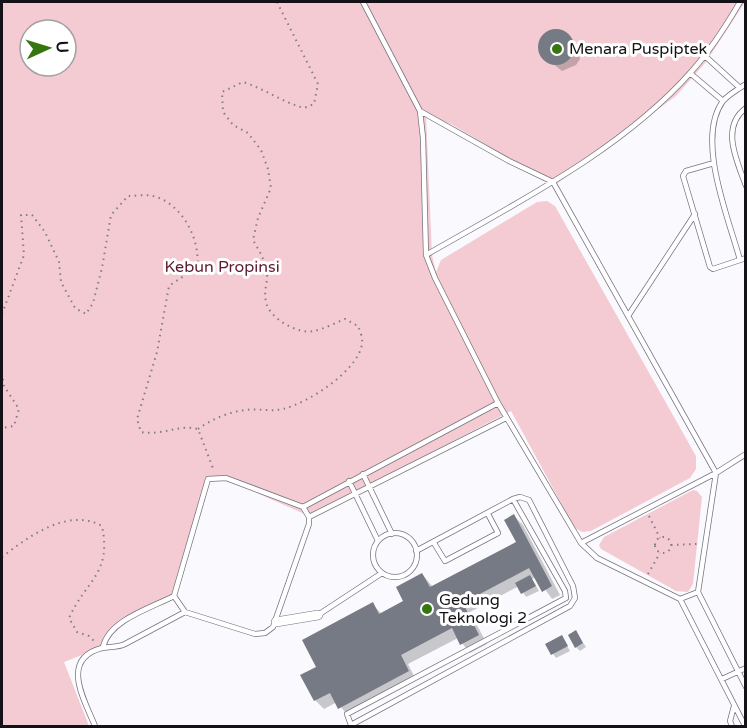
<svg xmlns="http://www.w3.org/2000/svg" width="747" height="728" font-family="'Varela Round',sans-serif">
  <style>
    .green { fill: #f4cbd3; fill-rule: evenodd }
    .shadow { fill: #0003 }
    .building { fill: #767a84 }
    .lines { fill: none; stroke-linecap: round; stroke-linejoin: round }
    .lane-casing { stroke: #77747e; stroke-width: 6 }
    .street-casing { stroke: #77747e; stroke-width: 10 }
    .path { stroke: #7f7e82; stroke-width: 2; stroke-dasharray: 1.5 4.5; stroke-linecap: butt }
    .lane { stroke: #fff; stroke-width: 4.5 }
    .street { stroke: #fff; stroke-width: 9 }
    .poi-dot { fill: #367611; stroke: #fff; stroke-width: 2 }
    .labels { text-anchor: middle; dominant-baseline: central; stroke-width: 6; stroke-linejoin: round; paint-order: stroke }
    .poi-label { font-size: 16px; fill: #141216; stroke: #fff; text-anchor: start }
    .park-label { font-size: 16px; fill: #5d1a2e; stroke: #fff }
  </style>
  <rect width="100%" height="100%" fill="#faf9fe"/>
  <path class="green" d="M2 2H745L706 62 676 96 555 185 451 124 426 116 432 255 436 272 441 260 537 202 547 201 555 206 696 456V469L690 478 591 531 582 532 574 527 511 411 309 516 221 477 211 479 174 596 115 627 100 648 64 662 89 726H2ZM30 30H66V66H30Z
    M693 490 697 491 702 497 693 584 688 592 676 591 601 549 599 545 604 537Z"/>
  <path class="shadow" d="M554 31 569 36 576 43 580 59 576 65 562 71 542 55 540 47 547 33Z
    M514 516 523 525 560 595 552 599 536 577 532 579 539 591 526 597 519 586 470 612 487 644 470 653 458 638 408 664 416 680 348 716 337 702 324 709 315 700 318 667 372 604 382 614 405 602 422 574 433 587 518 542Z
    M576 632 586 647 580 651 576 647Z
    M562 637 570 651 556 658 547 645Z"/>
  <path class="building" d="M538 47a18 18 0 1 1 36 0a18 18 0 1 1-36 0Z
    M514 514 552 586 542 592 529 568 463 603 479 635 460 645 452 628 401 655 409 671 338 709 330 693 314 701 300 675 316 667 302 640 373 602 379 614 403 601 396 587 422 573 430 587 516 542 504 520Z
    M530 575 536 586 521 594 515 583Z
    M576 630 583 643 575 648 568 635Z
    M562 635 568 646 551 655 545 644Z"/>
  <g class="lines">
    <g class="lane-casing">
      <path id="lane" d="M363 2 420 111 423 138 426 255 435 278 498 403 581 543 597 558 680 599 745 726
        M705 56 740 88
        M690 73 723 101
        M746 84C738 89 728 95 723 101 695 139 729 219 740 260L746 258
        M746 108C720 127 737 161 746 186
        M420 111 509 161 553 182 716 473 698 592 746 687
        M714 163 686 171 683 176 710 267 713 269 740 260
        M426 255C516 203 621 151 691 72 710 51 726 26 740 2
        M628 316 695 214
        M363 474 392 534
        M349 481 378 541
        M303 507 498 403
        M309 517 506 418
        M373 555a22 22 0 1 1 44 0a22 22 0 1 1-44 0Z
        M434 543 445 561 498 533 488 514
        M581 543 716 473 746 454
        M416 551 513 499 520 497 529 500 573 586 575 598 570 606 351 725 347 714 566 598 565 591 513 499
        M680 599 698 592
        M318 615 382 573
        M103 647C109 620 151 608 174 596
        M722 679 746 668
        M95 726C85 701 59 659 102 648 110 646 117 648 125 644L185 612 255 634 265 633 273 627 309 524V517L303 507 226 478 208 479 174 596 185 612
        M732 726 730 721 734 706"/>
    </g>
    <g class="street-casing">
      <path id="street" d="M276 622 318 615"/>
    </g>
    <path class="path" d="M2 314 24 255 21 215H32L45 232 59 262 61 282 75 308 86 314 93 303 102 268 111 215 128 196C136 196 146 194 153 196 182 203 201 240 197 267L169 286 157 352 137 419 141 432C163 436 178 424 198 429L214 471
      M2 373 4 386 19 409 14 426 2 428
      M198 429C212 419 229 412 245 410 258 408 270 412 283 409 308 403 358 371 362 344 363 338 360 331 358 326L345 319C335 323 324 329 314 331 298 335 269 318 266 302 264 293 266 287 267 279 268 265 260 252 253 240L258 218 271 188 268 169 261 150 248 133 233 125 223 112 222 92 243 82C265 89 282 102 304 108L314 104 318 84 277 2
      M649 516 660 538
      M655 545a8 8 0 1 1 16 0a8 8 0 1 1-16 0Z
      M671 545 698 544
      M2 557C28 537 68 507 102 526 112 574 86 580 69 618L77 632 89 636 95 642
      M648 574 660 553"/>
    <use href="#lane" class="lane"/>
    <use href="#street" class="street"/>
  </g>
  <g class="poi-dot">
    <circle cx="557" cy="49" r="6"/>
    <circle cx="427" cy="609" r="6"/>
  </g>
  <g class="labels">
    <g class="poi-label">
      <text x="569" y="49">Menara Puspiptek</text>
      <text x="439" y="600">Gedung<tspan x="439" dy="18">Teknologi 2</tspan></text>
    </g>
    <g class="park-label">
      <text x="222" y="267">Kebun Propinsi</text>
    </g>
  </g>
  <rect width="747" height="728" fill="none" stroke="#141216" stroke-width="6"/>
  <g transform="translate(48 48) rotate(86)"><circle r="28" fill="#ffffff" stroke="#a1a0a2" stroke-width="1.5"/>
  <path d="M0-4.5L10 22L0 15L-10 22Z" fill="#367611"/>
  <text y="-9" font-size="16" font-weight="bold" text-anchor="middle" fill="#141216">U</text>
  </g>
</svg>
